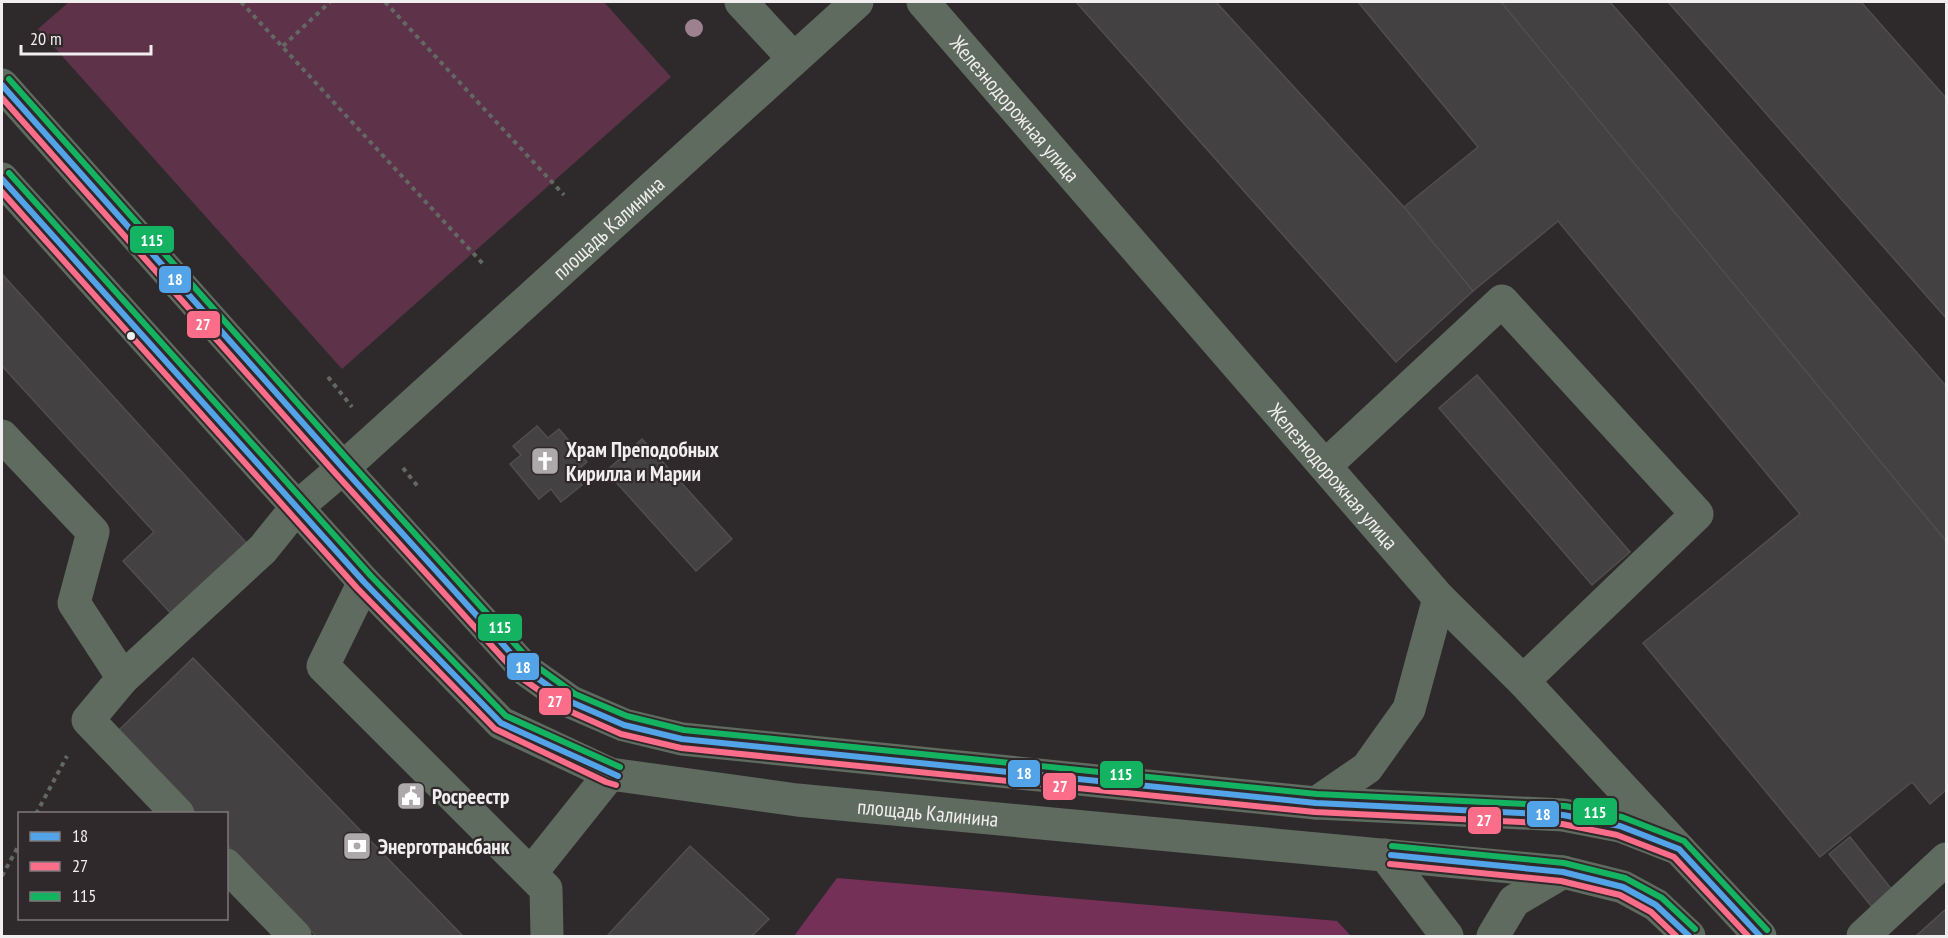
<svg xmlns="http://www.w3.org/2000/svg" width="1948" height="938" font-family="'PT Sans Narrow',sans-serif">
  <style>
    .green { fill: #5e334a }
    .forest { fill: #753058 }
    .building { fill: #444143; stroke: #504e4f; stroke-width: 1.5 }
    .lines { fill: none; stroke-linecap: round; stroke-linejoin: round }
    .path { stroke: #636862; stroke-width: 4; stroke-dasharray: 4.5 4.5; stroke-linecap: butt }
    .minor { stroke: #5f6b5e; stroke-width: 33 }
    .major { stroke: #606b5f; stroke-width: 33 }
    .bus-1-casing { stroke: #2f292c; stroke-width: 10 }
    .bus-2-casing { stroke: #2f292c; stroke-width: 10 }
    .bus-3-casing { stroke: #2f292c; stroke-width: 10 }
    .bus-1 { stroke: #53a3e8; stroke-width: 6 }
    .bus-2 { stroke: #fb6d88; stroke-width: 6 }
    .bus-3 { stroke: #13b361; stroke-width: 6 }
    .tree { fill: #9d818e }
    .bus-dot { fill: #f1eeef; stroke: #2f292c; stroke-width: 2 }
    .labels { text-anchor: middle; dominant-baseline: central; stroke-width: 4.5; stroke-linejoin: round; paint-order: stroke }
    .street-label { font-size: 21px; fill: #f1eeef; stroke: #2f292c }
    .poi-label { font-size: 21px; font-weight: bold; fill: #f1eeef; stroke: #2f292c; text-anchor: start }
    .line-badge { stroke: #2f292c; stroke-width: 2 }
    .badge-label { font-size: 16px; text-anchor: middle; font-weight: bold; fill: #fff }
  </style>
  <rect width="100%" height="100%" fill="#2e2a2c"/>
  <path class="green" d="M69 2H604L671 77 342 369 38 29Z"/>
  <path class="forest" d="M837 878 1337 921 1351 936H794Z"/>
  <path class="building" d="M1076 2H1216L1404 207 1473 291 1396 362Z
    M1358 2H1501L1946 541V790L1930 804 1912 782 1820 857 1643 643 1800 514 1558 221 1473 291 1404 207 1478 147Z
    M1501 2H1610L1946 386V541Z
    M1668 2H1861L1946 98V318Z
    M2 274 250 547 175 618 123 561 154 532 2 366Z
    M1477 375 1630 552 1592 585 1439 408Z
    M537 426 548 438 559 429 587 462 573 474 582 485 561 502 551 489 539 499 510 464 521 455 513 446Z
    M642 439 732 539 696 571 606 471Z
    M193 658 463 936H316L226 844V814H196L117 732Z
    M1850 837 1893 891 1872 907 1829 854Z
    M690 846 769 919 752 936H607Z
    M1946 909V936H1916Z"/>
  <g class="lines">
    <path class="path" d="M241 2 485 266
      M385 2 564 195
      M283 46 330 2
      M328 377 352 407
      M403 468 419 488
      M36 814 67 756
      M2 876 20 843"/>
    <g class="minor">
      <path d="M741 2 793 58"/>
      <path id="s1" d="M923 2 1439 598 1523 681 1679 849"/>
      <path id="s2" d="M2 436 93 532 74 603 123 678 263 549 296 508 343 468 857 2"/>
      <path d="M1325 466 1502 301 1697 514 1523 681"/>
      <path d="M364 582 323 666 546 889 547 936"/>
      <path d="M123 678 88 720 178 814"/>
      <path d="M1316 803 1367 768 1409 709 1439 598"/>
      <path d="M1385 855 1447 936"/>
      <path d="M226 865 295 936"/>
      <path d="M531 873 610 774"/>
      <path d="M1493 936 1514 901 1563 872"/>
      <path d="M1863 936 1946 859"/>
    </g>
    <g class="major">
      <path d="M2 85 343 468 526 670 571 702 624 725 682 739 1316 803 1563 815 1620 826 1679 849 1760 936"/>
      <path id="s3" d="M2 179 364 582 501 723 610 774 797 800 1563 872 1623 887 1656 905 1689 936"/>
    </g>
    <g class="bus-1-casing">
      <path id="bus-1" d="M2 85 343 468 526 670 571 702 624 725 682 739 1316 803 1563 815 1620 826 1679 849 1760 936
        M2 179 364 582 501 723 618 776
        M1391 855 1563 872 1623 887 1656 905 1689 936"/>
    </g>
    <g class="bus-2-casing">
      <path id="bus-2" d="M2 98 336 474 520 677 567 710 621 734 681 748 1315 812 1562 824 1617 835 1674 857 1748 936
        M2 192 357 588 495 729 606 782 616 785
        M1390 864 1561 881 1620 895 1651 912 1676 936"/>
    </g>
    <g class="bus-3-casing">
      <path id="bus-3" d="M9 79 350 462 532 663 575 694 627 716 684 730 1317 794 1565 806 1622 817 1684 841 1767 930
        M9 173 371 576 506 716 620 767
        M1392 846 1564 863 1625 878 1662 898 1695 929"/>
    </g>
    <use href="#bus-1" class="bus-1"/>
    <use href="#bus-2" class="bus-2"/>
    <use href="#bus-3" class="bus-3"/>
  </g>
  <circle class="tree" cx="694" cy="28" r="9"/>
  <defs>
    <g id="church-square" transform="scale(1.5)"><rect x="-9" y="-9" width="18" height="18" rx="4" fill="#ada9ab" stroke="#2f292c"/><path d="M-1.2-6h2.4v3.5h3.3v2.4h-3.3V6h-2.4V-.1h-3.3v-2.4h3.3Z" fill="#fff"/></g>
    <g id="civic-square" transform="scale(1.5)"><rect x="-9" y="-9" width="18" height="18" rx="4" fill="#ada9ab" stroke="#2f292c"/><path d="M-.6-6.5H3V-4.5H.6V-3L4-1V1h2V6H-6V1h2V-1L-.6-3ZM-1.2 2.5V6h2.4V2.5Z" fill="#fff"/></g>
    <g id="bank-square" transform="scale(1.5)"><rect x="-9" y="-9" width="18" height="18" rx="4" fill="#ada9ab" stroke="#2f292c"/><path d="M-6-4H6V4H-6ZM0-2.3a2.3 2.3 0 1 0 0 4.6a2.3 2.3 0 1 0 0-4.6Z" fill="#fff"/></g>
  </defs>
  <g fill-rule="evenodd">
    <use href="#church-square" x="545" y="461"/>
    <use href="#civic-square" x="411" y="796"/>
    <use href="#bank-square" x="357" y="846"/>
  </g>
  <circle class="bus-dot" cx="131" cy="336" r="5"/>
  <g class="labels">
    <g class="street-label">
      <text stroke="none"><textPath href="#s1" startOffset="141">Железнодорожная улица</textPath></text>
      <text stroke="none"><textPath href="#s2" startOffset="958">площадь Калинина</textPath></text>
      <text stroke="none"><textPath href="#s1" startOffset="627">Железнодорожная улица</textPath></text>
      <text stroke="none"><textPath href="#s3" startOffset="1179">площадь Калинина</textPath></text>
    </g>
    <g class="poi-label">
      <text x="566" y="449">Храм Преподобных<tspan x="566" dy="24">Кирилла и Марии</tspan></text>
      <text x="432" y="796">Росреестр</text>
      <text x="378" y="846">Энерготрансбанк</text>
    </g>
  </g>
  <g class="line-badge">
    <rect x="129" y="225" width="46" height="29" rx="6" fill="#13b361"/>
    <rect x="158" y="265" width="34" height="29" rx="6" fill="#53a3e8"/>
    <rect x="186" y="310" width="35" height="29" rx="6" fill="#fb6d88"/>
    <rect x="477" y="613" width="46" height="29" rx="6" fill="#13b361"/>
    <rect x="506" y="652" width="34" height="29" rx="6" fill="#53a3e8"/>
    <rect x="538" y="687" width="34" height="29" rx="6" fill="#fb6d88"/>
    <rect x="1007" y="759" width="34" height="29" rx="6" fill="#53a3e8"/>
    <rect x="1099" y="760" width="45" height="29" rx="6" fill="#13b361"/>
    <rect x="1042" y="772" width="35" height="29" rx="6" fill="#fb6d88"/>
    <rect x="1572" y="797" width="46" height="29" rx="6" fill="#13b361"/>
    <rect x="1526" y="800" width="34" height="28" rx="6" fill="#53a3e8"/>
    <rect x="1467" y="806" width="35" height="29" rx="6" fill="#fb6d88"/>
  </g>
  <g class="badge-label">
    <text x="152" y="246">115</text>
    <text x="175" y="285">18</text>
    <text x="203" y="330">27</text>
    <text x="500" y="633">115</text>
    <text x="523" y="673">18</text>
    <text x="555" y="707">27</text>
    <text x="1024" y="779">18</text>
    <text x="1121" y="780">115</text>
    <text x="1060" y="792">27</text>
    <text x="1595" y="818">115</text>
    <text x="1543" y="820">18</text>
    <text x="1484" y="826">27</text>
  </g>
  <rect width="1948" height="938" fill="none" stroke="#f1eeef" stroke-width="6"/>
  <rect x="18" y="812" width="210" height="108" fill="#2f292c" stroke="#7d787a" stroke-width="1.5"/>
  <rect x="30" y="832" width="30" height="9" fill="#53a3e8" stroke="#7d787a" stroke-width="1.5"/>
  <text x="72" y="842" font-size="18" fill="#f1eeef">18</text>
  <rect x="30" y="862" width="30" height="9" fill="#fb6d88" stroke="#7d787a" stroke-width="1.5"/>
  <text x="72" y="872" font-size="18" fill="#f1eeef">27</text>
  <rect x="30" y="892" width="30" height="9" fill="#13b361" stroke="#7d787a" stroke-width="1.5"/>
  <text x="72" y="902" font-size="18" fill="#f1eeef">115</text>
  <path d="M21 45v9h130v-9" fill="none" stroke="#f1eeef" stroke-width="3"/>
  <text x="30" y="45" font-size="18" fill="#f1eeef" stroke="#2f292c" stroke-width="4.5" paint-order="stroke">20 m</text>
</svg>
